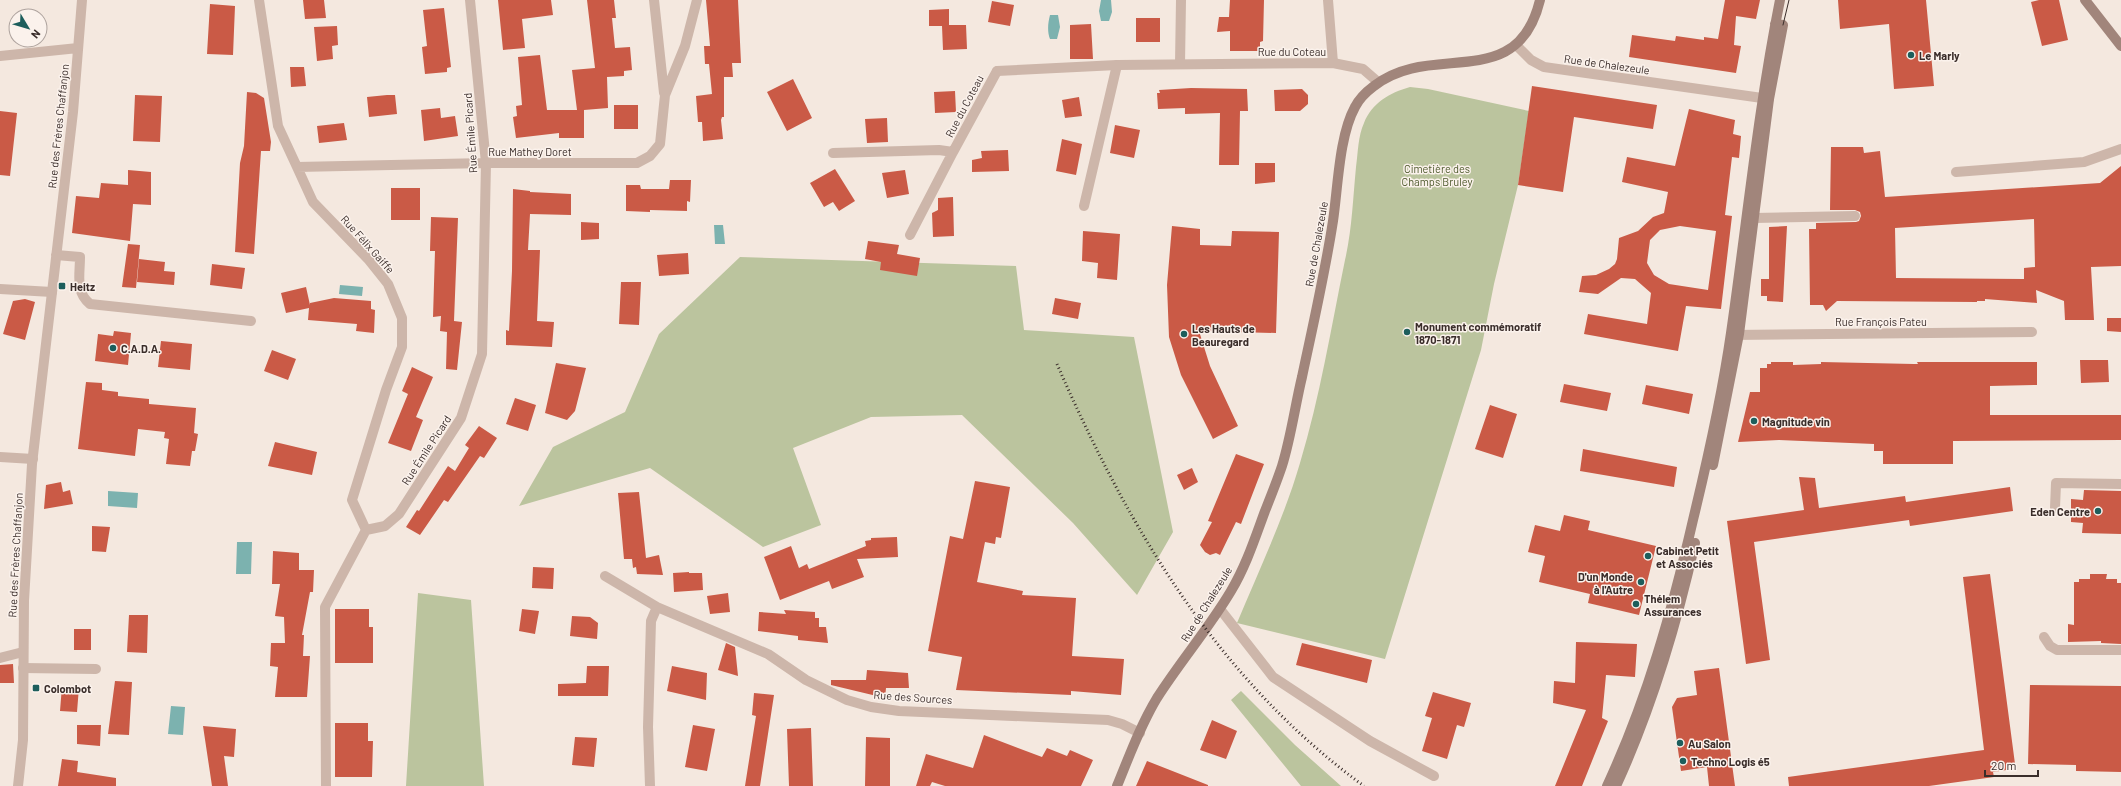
<svg xmlns="http://www.w3.org/2000/svg" width="2121" height="786" font-family="Barlow,sans-serif">
  <style>
    .green { fill: #bbc49e }
    .water { fill: #7cb2af }
    .building { fill: #ca5a46; fill-rule: evenodd }
    .lines { fill: none; stroke-linecap: round; stroke-linejoin: round }
    .lane { stroke: #cdb6aa; stroke-width: 10 }
    .street { stroke: #cdb6aa; stroke-width: 10 }
    .secondary { stroke: #a1857b; stroke-width: 10 }
    .tram { stroke: #3a2d2a; stroke-width: 1 }
    .rail { stroke: #3a2d2a; stroke-width: 3; stroke-dasharray: 1 3; stroke-linecap: butt }
    .poi-dot { fill: #1d5e5c; stroke: #fbf2ec; stroke-width: 1.5 }
    .labels { text-anchor: middle; dominant-baseline: central; stroke-width: 3; stroke-linejoin: round; paint-order: stroke }
    .street-label { font-size: 11px; fill: #3a2d2a; stroke: #fbf2ec }
    .poi-label { font-size: 11px; font-weight: bold; fill: #3a2d2a; stroke: #fbf2ec; text-anchor: start }
    .park-label { font-size: 11px; fill: #4d592c; stroke: #fbf2ec }
  </style>
  <rect width="100%" height="100%" fill="#f4e8df"/>
  <path class="green" d="M1410 87 1428 89 1529 111 1518 185 1494 284 1481 350 1385 659 1237 623C1259 570 1284 518 1300 463 1320 397 1331 328 1345 260 1352 230 1353 198 1356 167 1358 152 1358 136 1364 123 1372 103 1389 93 1410 87Z
    M740 257 1016 266 1024 330 1134 337 1173 532 1137 595 1073 523 962 415 871 417 793 448 821 525 763 547 650 468 519 506 553 447 625 412 659 334Z
    M418 593 471 600 484 786H406Z
    M1241 691 1295 745 1341 786H1301L1231 700Z"/>
  <path class="water" d="M1101 0H1111L1112 12 1109 21H1101L1099 11Z
    M1050 15H1058L1060 27 1057 39H1050C1047 31 1048 23 1050 15Z
    M714 225H723L725 244H715Z
    M340 285 363 287 362 296 339 294Z
    M108 491 138 493 137 508 108 506Z
    M237 542H252L251 574H236Z
    M171 706 185 707 183 735 168 734Z"/>
  <path class="building" d="M303 0H324L326 18 305 19Z
    M498 0H551L553 15 522 19 525 48 503 50Z
    M587 0H614L616 18H612L615 48 630 47 632 70 624 71V76L607 77 608 108 584 110V138H559V133L516 138 513 117 517 116 516 106 522 105 518 57 540 55 547 110H577L572 70 595 68Z
    M706 0H738L741 63H732L733 77H724V117H722L721 120 723 139 703 141 702 122H698L696 96 712 94 709 64H705L704 46H710Z
    M1230 0H1264L1263 41 1260 42V51H1230V31L1217 32 1219 17H1229Z
    M1725 0H1760L1756 19 1736 16 1734 45 1741 46 1736 73 1629 57 1632 35 1675 41 1676 36 1704 40V37L1718 39Z
    M1838 0H1926L1934 86 1894 89 1889 24 1840 29Z
    M2039 0H2059L2068 40 2042 46 2031 2Z
    M992 1 1014 5 1010 26 988 22Z
    M210 4 235 6 233 55 207 54Z
    M444 8 451 67 447 68V72L425 74 422 47 427 46 423 10Z
    M949 9V25H966L967 49 943 50 942 26H946H929V10Z
    M1136 18H1160V42H1136Z
    M1091 24 1093 59H1070V25Z
    M337 26 338 45 332 46 333 59 317 61 314 27Z
    M290 67H304L306 86 291 87Z
    M793 79 812 118 787 131 767 92Z
    M1532 86 1657 105 1653 129 1574 117 1563 192 1518 185Z
    M1191 88 1247 89 1248 111H1240L1239 165H1219L1220 113 1185 114V108L1158 109 1157 93H1160L1159 90Z
    M1302 89 1308 95V104L1300 111H1275L1274 90Z
    M955 91 956 112 935 113 934 92Z
    M247 92 256 93 264 98 271 142 270 151H261L254 254 235 252 240 163 244 146Z
    M135 95 162 96 160 142 133 141Z
    M387 95H395L397 114 369 117 367 97Z
    M1079 97 1082 116 1065 118 1062 100Z
    M614 105H638V129H614Z
    M440 108 441 118 455 116 458 136 424 141 421 110Z
    M1689 109 1735 120 1733 134 1741 136 1739 158 1732 157 1725 215 1732 216 1721 309 1686 306 1678 351 1584 334 1588 314 1647 324 1651 293 1635 279 1621 278 1598 294 1579 292 1582 276 1596 275 1609 269 1615 264 1617 259 1619 238 1638 231 1653 217 1664 213 1668 192 1622 182 1627 157 1675 166ZM1680 226 1716 231 1708 290 1669 284 1654 275 1647 263 1650 240 1660 230Z
    M0 111 17 113 10 176 0 175Z
    M887 118 888 142 867 143 865 119Z
    M344 123 347 140 319 143 317 126Z
    M1115 125 1140 130 1134 158 1110 153Z
    M1062 139 1082 144 1076 175 1056 171Z
    M1831 147H1863L1864 153 1880 151 1885 197 2100 183 2121 166V266L2091 267 2094 320H2065L2064 301 2036 290 2037 303 1985 299V301H1977V302L1837 301 1826 311 1823 305H1810L1809 229H1816V223L1856 222 1859 221 1861 216 1860 212 1855 210H1830ZM2034 219 2035 267 2024 268V279L1896 278 1895 228Z
    M1008 150 1009 171 972 172V160L982 158 981 151Z
    M1255 163H1275V182L1255 184Z
    M835 169 855 201 839 211 833 202 824 207 810 183Z
    M128 170 151 172V205L133 204 130 241 72 233 76 196 99 198 101 183 128 185Z
    M905 170 909 194 887 198 882 173Z
    M670 180H691L690 202 687 201V211L650 210V212L626 211V185H640L641 189H669Z
    M391 188H420V220H391Z
    M513 189 530 191V192L571 194V215L530 214 528 250H540L537 321 554 322 552 347 506 345V330L509 331 512 271Z
    M953 197 954 236 933 237 932 213 938 210V198Z
    M431 217 458 218 454 321 462 322 457 370 446 369 447 332 440 331 441 316 433 317 435 251H430Z
    M581 222 599 223V239L581 240Z
    M1172 226 1200 229V245L1231 246 1232 231 1279 232 1276 333 1199 331 1210 366 1238 426 1213 439 1181 375 1169 337 1167 285Z
    M1787 226 1783 302 1767 301V296H1761V279H1769V227Z
    M1083 231 1120 234 1117 280 1097 278 1098 263 1082 261Z
    M868 241 899 245 897 254 920 258 917 276 880 270 881 262 865 259Z
    M128 244 140 245 136 288 122 287Z
    M688 253 689 274 659 276 657 255Z
    M139 259 165 262 164 271 175 272 174 285 137 282Z
    M212 264 245 268 242 289 210 285Z
    M621 282H641L639 325 619 324Z
    M306 287 310 305V303L334 298 371 301V309L375 310 374 333 356 331 357 324 308 320 309 308 286 313 281 293Z
    M1055 298 1081 303 1078 319 1052 314Z
    M25 299 35 302 25 340 3 334 13 301Z
    M2107 318H2121V332L2107 331Z
    M114 331 131 333 128 365 95 361 98 334 113 336Z
    M161 341 192 344 190 370 158 367Z
    M272 350 296 359 288 380 264 371Z
    M2080 360H2108L2109 382 2081 383Z
    M1771 362H1793V365L1821 364V362L1914 364H1918L1917 362H2037V385L1990 386V415H2121V440L1953 441V464H1883V451H1874V444L1779 440 1738 442 1750 392H1760V368H1767V364H1771Z
    M556 363 586 368 575 411 567 420 545 413Z
    M412 367 433 377 416 417 423 420 411 451 388 443 408 394 402 391Z
    M86 382 102 383V390L118 392V396L149 399V404L196 408 194 433 198 434 195 451H192L190 466 166 464 169 439 164 438 165 432 138 429 135 456 78 449Z
    M1564 384 1611 393 1607 411 1560 402Z
    M1646 385 1693 394 1689 414 1642 404Z
    M515 398 536 405 528 431 506 424Z
    M1490 405 1517 414 1503 458 1475 449Z
    M479 426 497 438 484 458 480 456 448 502 444 500 420 535 406 527 417 510 419 511 448 466 455 471 469 448 465 445Z
    M275 442 317 452 312 475 268 466Z
    M1583 449 1677 467 1674 487 1580 471Z
    M1236 454 1264 464 1241 524 1236 522 1220 555 1216 553 1210 555 1205 552 1200 545 1212 522 1208 521Z
    M1192 468 1198 482 1184 490 1177 475Z
    M1799 477 1815 478 1819 508 1905 496 1906 502 2010 487 2013 511 1910 526 1909 520 1754 542 1770 660 1746 664 1727 521 1804 510Z
    M975 481 1010 487 1001 538 996 537 995 544 985 542 977 582 1023 591 1022 595 1076 598 1072 656 1124 659 1121 695 1071 691V695L956 690 962 657 928 651 950 536 963 539Z
    M61 482 63 492 70 490 73 504 44 509 46 485Z
    M2084 490 2121 491V534L2082 533 2083 523 2071 522V499L2083 500Z
    M639 492 646 558 659 555 663 575 637 574 636 567 633 568 632 559H624L618 493Z
    M1564 515 1590 521 1588 530 1656 546 1639 615 1588 603 1590 594 1539 582 1545 556 1528 552 1535 525 1560 531Z
    M92 526 110 527 106 552 92 551Z
    M897 537 898 557 857 559 864 577 832 589 829 581 780 600 764 557 791 546 799 568 807 564 809 569 866 546 865 541 871 540V538Z
    M273 551 299 553V570H314L313 592H310L302 635H304L303 656H310L307 697H275L278 667 270 666 271 643H285L284 617 275 616 280 584H272Z
    M533 567 554 568 553 589 532 588Z
    M689 572V573H702L703 590 674 592 673 573Z
    M1990 574 2015 764 2013 769 1993 772 1994 777 1929 786H1789L1788 777 1984 750 1963 577Z
    M2090 574H2107L2106 579H2117V583H2121V644L2101 643V641L2068 642V624L2074 625V582H2079V579H2090Z
    M728 593 730 612 710 614 707 596Z
    M335 609H369V627H373V663H335Z
    M522 609 539 611 535 634 519 631Z
    M784 610 815 612V618H819V627H826L828 643 798 640V636L758 631 759 612 786 614Z
    M129 615H148L147 653 127 652Z
    M572 616 590 617 598 623 597 639 570 636Z
    M74 629H91V650H74Z
    M1576 642 1637 644 1635 677 1606 675 1602 718 1608 721 1582 786H1555L1586 710 1553 703 1554 681 1575 683Z
    M726 643 735 647 738 676 718 670Z
    M1302 643 1372 660 1367 683 1296 665Z
    M13 664 14 683H0V665Z
    M587 666H609L608 696H558V684L586 683Z
    M672 666 707 673 706 700 667 691Z
    M1719 668 1735 786H1709L1707 767 1681 771 1672 707 1677 698 1697 695 1694 671Z
    M867 670 908 673 909 688H886L885 698 831 685V680H866Z
    M115 681 132 682 129 735 108 734Z
    M2030 685 2121 686V772L2076 771V765L2028 764Z
    M62 686 79 687 77 712 60 711Z
    M1433 692 1471 703 1464 727 1457 725 1447 759 1422 751 1432 718 1425 716Z
    M754 693 774 695 760 786H745L756 716 752 715Z
    M1212 720 1237 731 1226 759 1200 750Z
    M335 723H368V741H373L372 777H335Z
    M77 725H101L100 746 77 744Z
    M693 725 715 729 707 771 685 767Z
    M203 726 236 729 234 757 224 756 228 786H212Z
    M811 728 813 786H789L787 729Z
    M984 735 1042 757 1047 748 1067 756 1070 750 1093 760 1081 786H945L932 782 930 786H916L926 754 973 768Z
    M575 737 597 738 594 767 572 765Z
    M866 737 890 738V786H865Z
    M62 759 78 761 77 772 116 778V786H58Z
    M1147 761 1208 785V786H1136Z"/>
  <g class="lines">
    <path class="lane" d="M1328 0 1333 63
      M1180 64 1181 0
      M833 153 939 150 953 152 997 71
      M1956 172 2084 162 2121 149
      M1084 206 1117 65
      M1754 218 1855 216
      M910 235 953 152
      M0 289 52 292
      M0 457 33 459
      M2055 508 2056 483 2121 484
      M1220 609 1273 677 1370 741 1434 776
      M2044 637 2050 646 2057 650H2121
      M0 658 23 652
      M23 668 96 669"/>
    <path class="street" d="M259 0 278 126 297 167 313 202 368 259 388 284 402 318V347L386 390 352 500 366 530
      M654 0 664 93
      M1516 45 1531 60 1544 67 1769 99
      M0 56 78 48
      M997 71 1117 65 1333 63 1363 69 1378 82
      M297 167 486 163H637L650 156 660 144 665 95 685 46 697 0
      M56 255 80 257C80 275 75 292 90 304L251 321
      M1732 335 2032 332
      M366 530 385 526 399 514 461 418 482 354 486 163 470 0
      M605 576 657 607
      M18 786 23 740 24 601 32 464 73 112 82 0
      M326 786 325 607 366 530
      M650 786 648 727 651 621 657 607 768 654 806 680 847 700 871 707 899 711 1108 720 1122 724 1140 733"/>
    <path class="secondary" d="M2085 0 2121 46
      M1713 465 1739 334 1769 99 1783 25 1775 24
      M1117 786C1129 757 1140 726 1157 698 1180 662 1209 628 1231 591 1246 566 1255 538 1265 511 1271 496 1277 481 1282 466 1291 437 1295 406 1302 377 1313 325 1325 273 1333 221 1338 187 1339 136 1355 107 1359 99 1366 92 1374 86 1432 40 1517 95 1540 0
      M1607 786C1647 700 1672 611 1693 520 1708 458 1722 396 1731 333 1747 222 1758 110 1780 0
      M1616 786C1652 708 1676 627 1695 543"/>
    <path class="tram" d="M1783 25 1789 0"/>
    <path class="rail" d="M1057 364C1128 527 1218 680 1364 786"/>
  </g>
  <g class="poi-dot">
    <circle cx="1911" cy="55" r="4"/>
    <rect x="58" y="282" width="8" height="8" rx="2"/>
    <circle cx="1407" cy="332" r="4"/>
    <circle cx="1184" cy="334" r="4"/>
    <circle cx="113" cy="348" r="4"/>
    <circle cx="1754" cy="421" r="4"/>
    <circle cx="2098" cy="511" r="4"/>
    <circle cx="1648" cy="556" r="4"/>
    <circle cx="1641" cy="582" r="4"/>
    <circle cx="1636" cy="604" r="4"/>
    <rect x="32" y="684" width="8" height="8" rx="2"/>
    <circle cx="1680" cy="743" r="4"/>
    <circle cx="1683" cy="761" r="4"/>
  </g>
  <g class="labels">
    <g class="street-label">
      <text x="1292" y="51">Rue du Coteau</text>
      <text transform="translate(1607 64) rotate(8)">Rue de Chalezeule</text>
      <text transform="translate(964 106) rotate(-62)">Rue du Coteau</text>
      <text transform="translate(58 126) rotate(-84)">Rue des Frères Chaffanjon</text>
      <text transform="translate(470 133) rotate(-94)">Rue Émile Picard</text>
      <text x="530" y="151">Rue Mathey Doret</text>
      <text transform="translate(368 244) rotate(48)">Rue Félix Gaiffe</text>
      <text transform="translate(1316 244) rotate(-80)">Rue de Chalezeule</text>
      <text x="1881" y="321">Rue François Pateu</text>
      <text transform="translate(426 450) rotate(-57)">Rue Émile Picard</text>
      <text transform="translate(15 555) rotate(-87)">Rue des Frères Chaffanjon</text>
      <text transform="translate(1206 604) rotate(-58)">Rue de Chalezeule</text>
      <text transform="translate(913 697) rotate(4)">Rue des Sources</text>
    </g>
    <g class="poi-label">
      <text x="1919" y="55">Le Marly</text>
      <text x="70" y="286">Heitz</text>
      <text x="1415" y="326">Monument commémoratif<tspan x="1415" dy="13">1870-1871</tspan></text>
      <text x="1192" y="328">Les Hauts de<tspan x="1192" dy="13">Beauregard</tspan></text>
      <text x="121" y="348">C.A.D.A.</text>
      <text x="1762" y="421">Magnitude vin</text>
      <text x="2090" y="511" text-anchor="end">Eden Centre</text>
      <text x="1656" y="550">Cabinet Petit<tspan x="1656" dy="13">et Associés</tspan></text>
      <text x="1633" y="576" text-anchor="end">D'un Monde<tspan x="1633" dy="13">à l'Autre</tspan></text>
      <text x="1644" y="598">Thélem<tspan x="1644" dy="13">Assurances</tspan></text>
      <text x="44" y="688">Colombot</text>
      <text x="1688" y="743">Au Salon</text>
      <text x="1691" y="761">Techno Logis é5</text>
    </g>
    <g class="park-label">
      <text x="1437" y="168">Cimetière des<tspan x="1437" dy="13">Champs Bruley</tspan></text>
    </g>
  </g>
  <g transform="translate(28 28) rotate(128)"><circle r="19" fill="#fbf2ec" stroke="#aea39e"/>
  <path d="M0-3L7 15L0 10L-7 15Z" fill="#1d5e5c"/>
  <text y="-6" font-size="11" font-weight="bold" text-anchor="middle" fill="#3a2d2a">N</text>
  </g>
  <path d="M1985 770v6h53v-6" fill="none" stroke="#3a2d2a" stroke-width="2"/>
  <text x="1991" y="770" font-size="12" fill="#3a2d2a" stroke="#fbf2ec" stroke-width="3" paint-order="stroke">20 m</text>
</svg>
